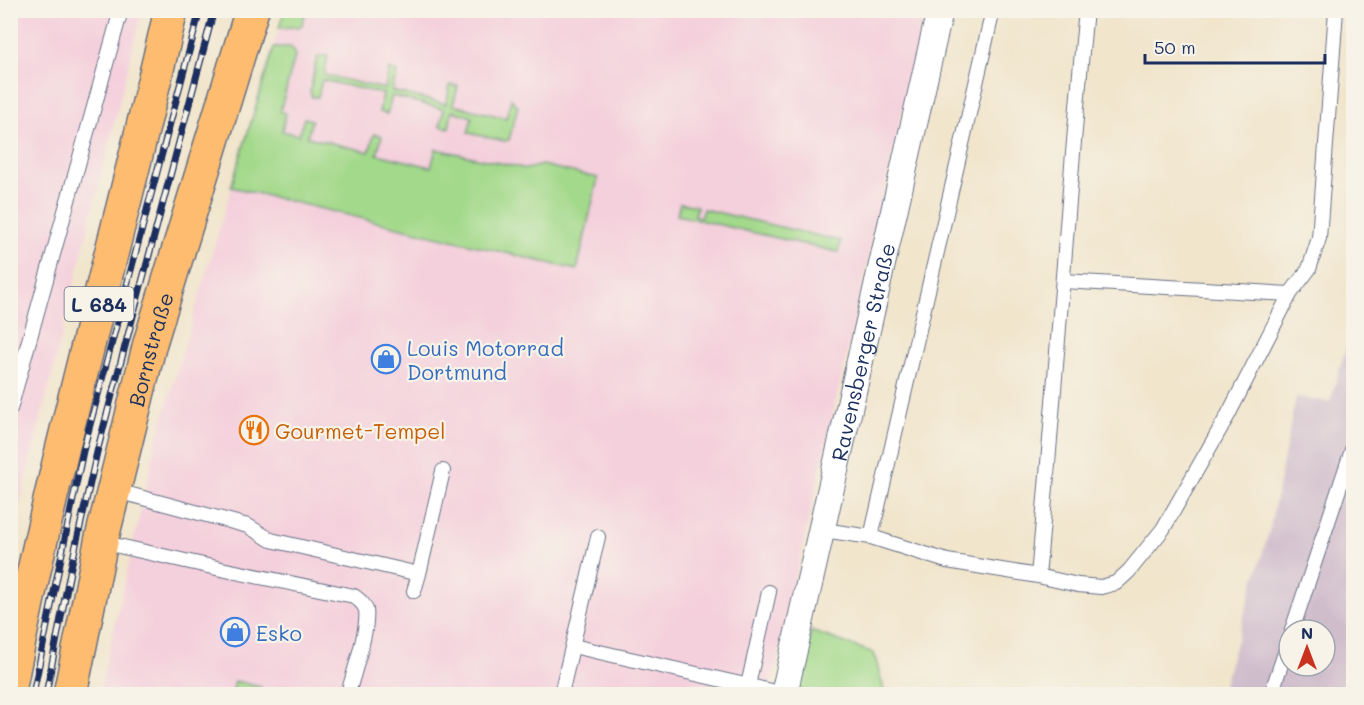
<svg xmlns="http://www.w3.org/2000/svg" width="1364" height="705" font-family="Mali,sans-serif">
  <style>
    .built { fill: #f4cfdc }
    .industrial { fill: #d0bdcc; fill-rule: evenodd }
    .green { fill: #a3d98a; stroke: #5f8474; stroke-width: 1.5 }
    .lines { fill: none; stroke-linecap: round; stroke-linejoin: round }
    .service-casing { stroke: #666f84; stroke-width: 16 }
    .minor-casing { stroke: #666f84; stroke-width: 28 }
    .primary-casing { stroke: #666f84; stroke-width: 36 }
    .service { stroke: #fff; stroke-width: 14 }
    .minor { stroke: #fff; stroke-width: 26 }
    .primary { stroke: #fdbc6f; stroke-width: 33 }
    .rail-casing { stroke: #1b2f5e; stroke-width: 7 }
    .rail { stroke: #f7f3e8; stroke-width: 4.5; stroke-dasharray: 14; stroke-linecap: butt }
    .labels { text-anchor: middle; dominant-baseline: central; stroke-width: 4.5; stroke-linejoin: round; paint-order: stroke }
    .shield { fill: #f7f3e8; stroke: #5d6a87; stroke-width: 1.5 }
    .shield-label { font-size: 20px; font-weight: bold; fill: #1b2f5e }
    .shop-label { font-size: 21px; fill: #366cbe; stroke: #f7f3e8; text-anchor: start }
    .street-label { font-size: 21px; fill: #1b2f5e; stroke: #f7f3e8 }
    .food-label { font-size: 21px; fill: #c56008; stroke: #f7f3e8; text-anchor: start }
  </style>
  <rect width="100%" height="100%" fill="#f7f3e8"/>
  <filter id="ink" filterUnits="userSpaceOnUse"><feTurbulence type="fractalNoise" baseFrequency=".0167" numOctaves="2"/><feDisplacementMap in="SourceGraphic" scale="12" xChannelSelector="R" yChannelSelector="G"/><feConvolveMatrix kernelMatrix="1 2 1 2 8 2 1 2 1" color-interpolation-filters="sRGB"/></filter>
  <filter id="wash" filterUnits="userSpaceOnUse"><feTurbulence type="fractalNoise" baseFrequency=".008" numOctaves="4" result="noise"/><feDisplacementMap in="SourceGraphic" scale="24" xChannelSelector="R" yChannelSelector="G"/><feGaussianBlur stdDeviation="1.35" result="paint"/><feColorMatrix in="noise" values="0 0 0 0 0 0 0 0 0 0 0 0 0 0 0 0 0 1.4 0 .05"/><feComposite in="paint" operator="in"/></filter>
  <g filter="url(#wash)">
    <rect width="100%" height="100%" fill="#f1e5cc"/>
    <path class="built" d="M11 11H142L11 539Z
      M284 11H925L769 694H99L157 438Z"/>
    <path class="industrial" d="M1353 325V694H1221L1270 528 1296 397 1330 402ZM1289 630H1325V666H1289Z"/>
    <path class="green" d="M284 11H306L302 25 298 27 279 28Z
      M274 47H290L294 50 295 56 280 112 286 113 282 131 299 135 304 118 312 120 307 137 369 152 374 134 382 136 377 154 431 167 436 149 527 169 542 165 598 178 577 270 231 187Z
      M321 56H328L324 75 385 89 389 69 397 72 392 91 446 104 450 85 458 86 453 105 506 118 511 99 518 106 509 140 504 141 468 133 472 117 452 111 449 128 440 126 444 109 392 96 387 114 379 112 383 94 322 80 318 97H312L310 91 317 58Z
      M680 203 697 206 695 216 701 217 703 209 841 241 838 252 677 215Z
      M811 631 874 653 885 694H799Z
      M235 681 261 687 259 694H232Z"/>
  </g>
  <g filter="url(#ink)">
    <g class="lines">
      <g class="service-casing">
        <path id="service" d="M1063 281 1290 294
          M10 409 121 10
          M113 490 248 526 271 540 419 574 443 471
          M823 530 871 537 993 10
          M871 537 947 561 1038 576 1078 585 1101 587 1116 583 1129 571 1163 529 1228 415 1290 294 1309 269 1319 238 1336 10
          M101 542 221 569 354 596C359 600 364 603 366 610 369 629 353 674 348 694
          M1038 576C1056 388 1067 199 1086 10
          M414 591 419 574
          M1292 630 1354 444
          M573 646 784 694
          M748 685 769 592
          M561 694 598 537
          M1271 694 1289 641"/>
      </g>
      <g class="minor-casing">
        <g id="minor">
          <path id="s1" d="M784 694 940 10"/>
        </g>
      </g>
      <g class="primary-casing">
        <g id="primary">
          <path d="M10 686C54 458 119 236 171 10"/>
          <path id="s2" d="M70 694 101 542 150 343 252 10"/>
        </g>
      </g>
      <use href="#service" class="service"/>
      <use href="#minor" class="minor"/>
      <use href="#primary" class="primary"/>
      <g class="rail-casing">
        <path id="rail" d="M33 694 83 451 200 10
          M46 694 71 567 97 452 214 10"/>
      </g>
      <use href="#rail" class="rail"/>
    </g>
  </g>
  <defs>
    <g id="shop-ring" transform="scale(1.5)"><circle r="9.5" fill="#f7f3e8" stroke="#3f7fe0" stroke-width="1.5"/><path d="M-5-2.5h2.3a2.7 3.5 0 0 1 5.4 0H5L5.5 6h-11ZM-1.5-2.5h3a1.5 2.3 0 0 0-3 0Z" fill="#3f7fe0"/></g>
    <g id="restaurant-ring" transform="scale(1.5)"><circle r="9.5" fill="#f7f3e8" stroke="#e8710a" stroke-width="1.5"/><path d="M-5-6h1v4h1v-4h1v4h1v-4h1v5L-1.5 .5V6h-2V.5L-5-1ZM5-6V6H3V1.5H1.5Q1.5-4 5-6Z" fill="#e8710a"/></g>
  </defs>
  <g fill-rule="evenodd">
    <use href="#shop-ring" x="386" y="359"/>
    <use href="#restaurant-ring" x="254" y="430"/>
    <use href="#shop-ring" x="235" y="632"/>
  </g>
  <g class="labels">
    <rect class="shield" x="64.5" y="287" width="69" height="34" rx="4.5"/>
    <g class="shield-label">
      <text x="99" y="304">L 684</text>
    </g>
    <g class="shop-label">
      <text x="407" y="347">Louis Motorrad<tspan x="407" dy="24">Dortmund</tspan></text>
      <text x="256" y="632">Esko</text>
    </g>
    <g class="street-label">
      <text stroke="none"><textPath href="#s2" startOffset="354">Bornstraße</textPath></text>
      <text stroke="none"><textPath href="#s1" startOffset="351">Ravensberger Straße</textPath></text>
    </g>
    <g class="food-label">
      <text x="275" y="430">Gourmet-Tempel</text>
    </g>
  </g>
  <rect width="1364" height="705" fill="none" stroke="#f7f3e8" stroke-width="36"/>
  <g transform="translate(1307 648)"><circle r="28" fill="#f7f3e8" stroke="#9fa5b1" stroke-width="1.5"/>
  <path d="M0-4.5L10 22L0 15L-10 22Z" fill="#c8321e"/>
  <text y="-9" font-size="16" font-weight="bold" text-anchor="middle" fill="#1b2f5e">N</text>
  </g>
  <path d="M1145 54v9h180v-9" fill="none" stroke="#1b2f5e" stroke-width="3"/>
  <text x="1154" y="54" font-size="18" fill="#1b2f5e" stroke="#f7f3e8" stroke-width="4.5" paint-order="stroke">50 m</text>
</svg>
